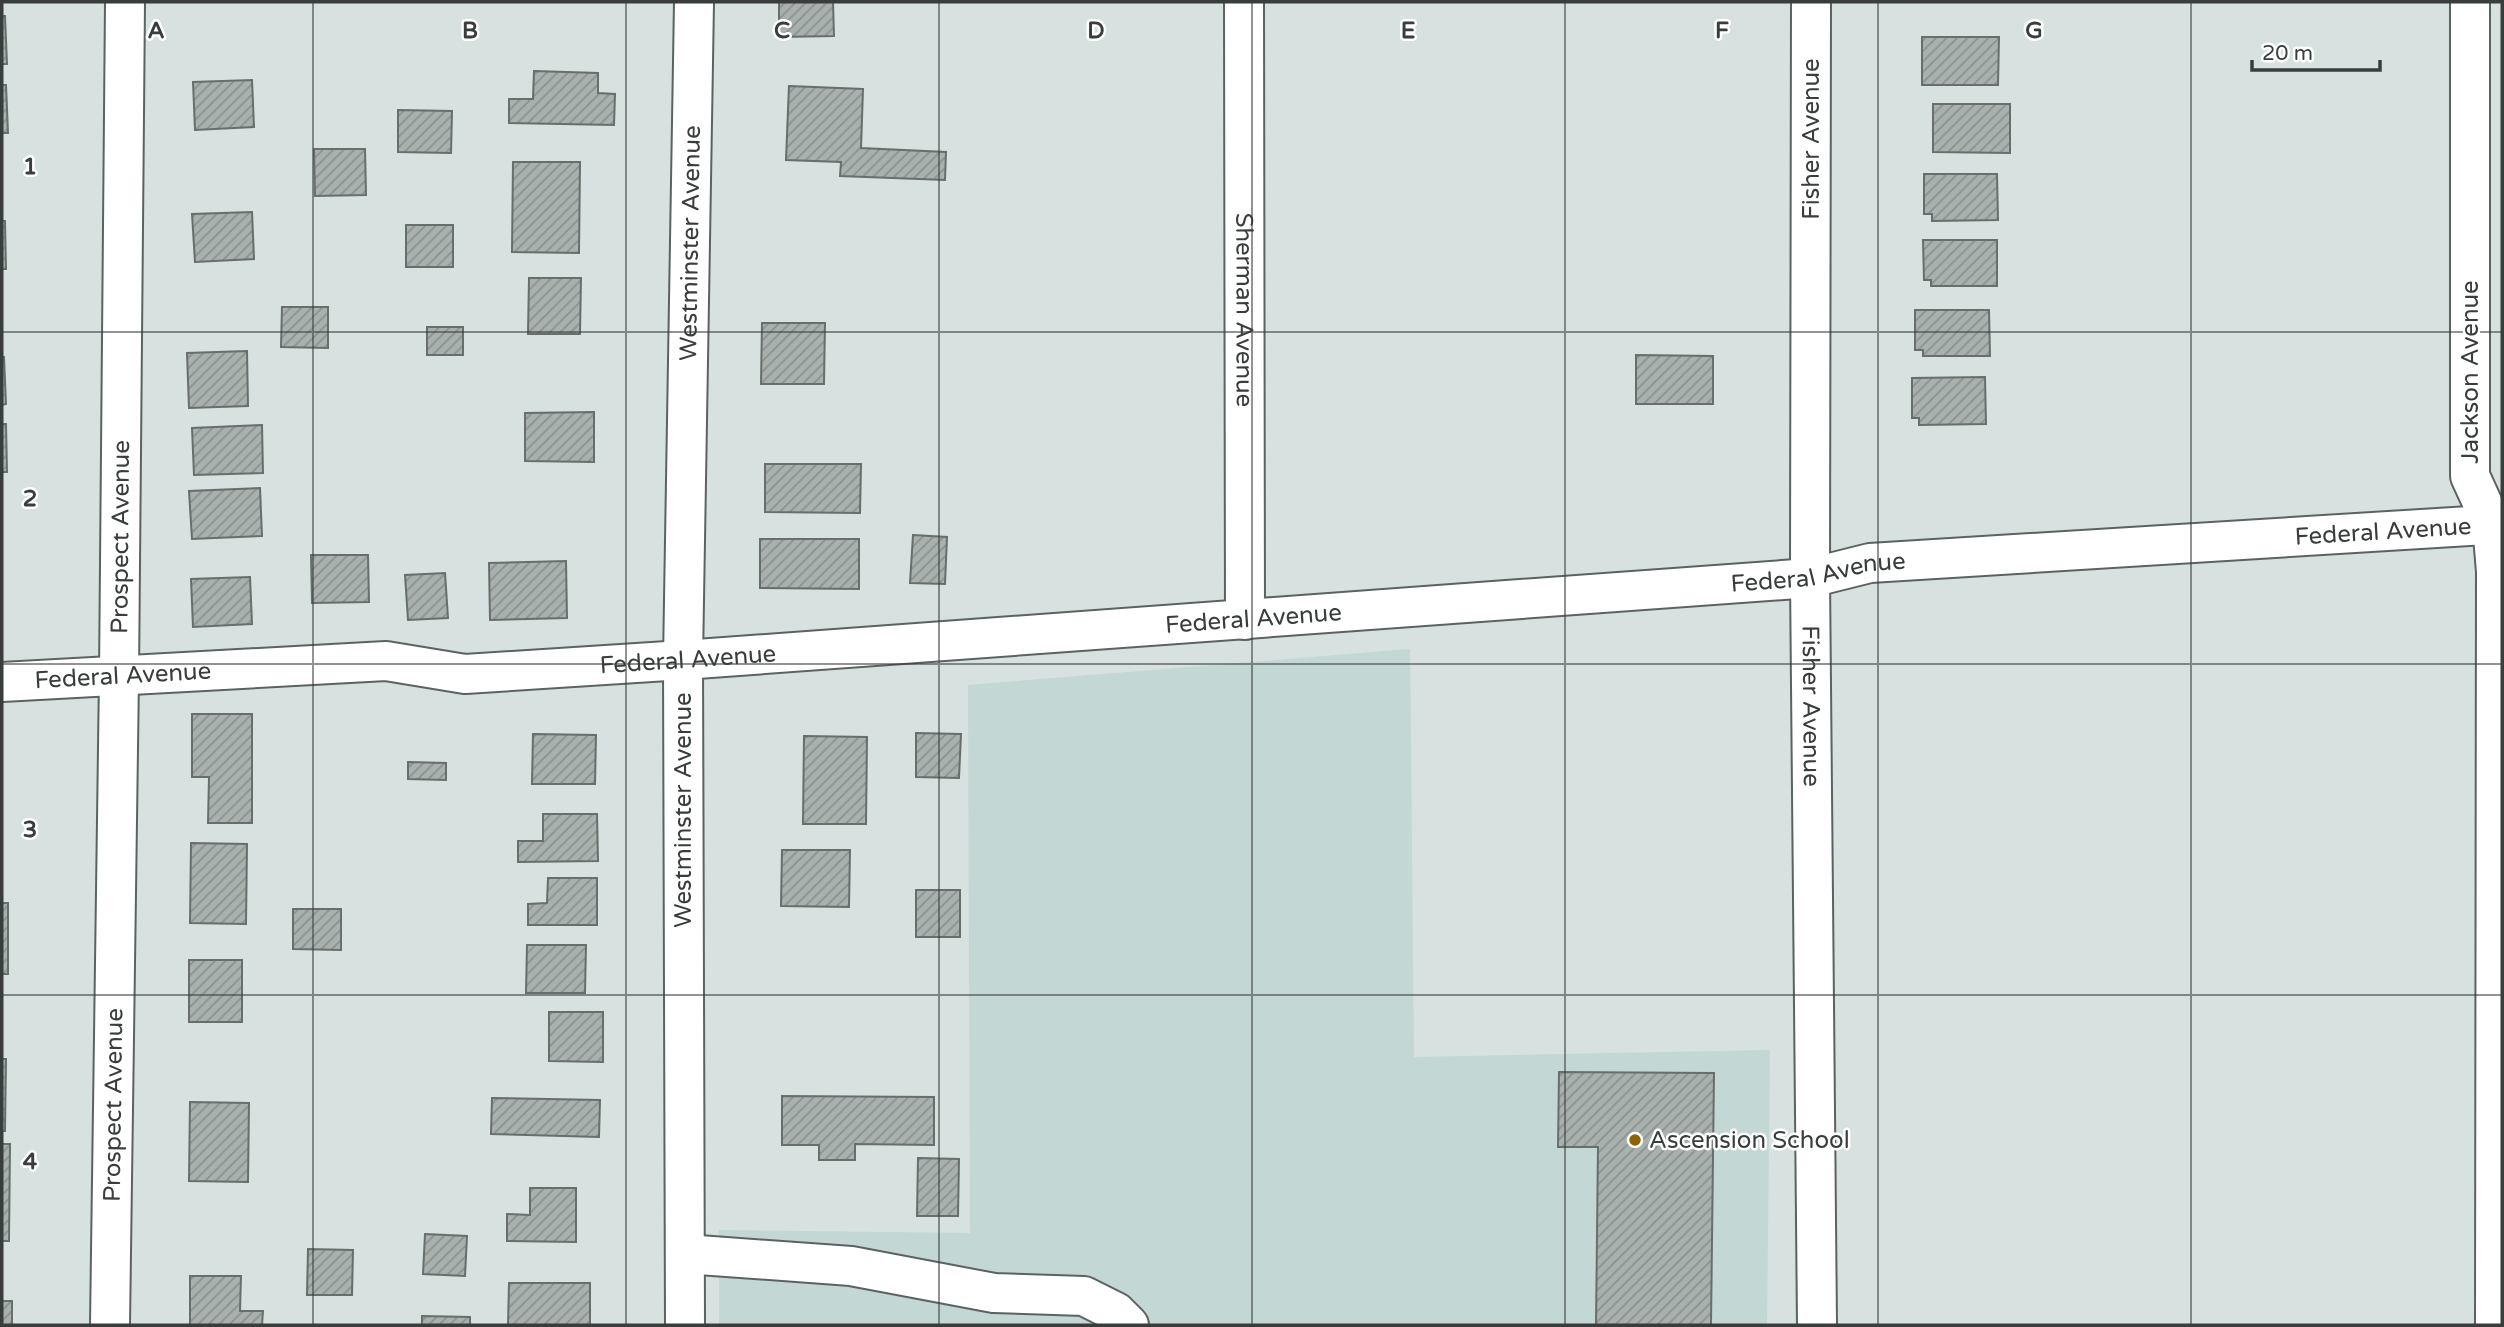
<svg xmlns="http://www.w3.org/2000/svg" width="2504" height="1327" font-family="'Varela Round',sans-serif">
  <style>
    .built { fill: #c3d7d5 }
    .building { fill: url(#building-hatch); stroke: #676e6b; stroke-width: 2 }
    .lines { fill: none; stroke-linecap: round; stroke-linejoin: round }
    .minor-casing { stroke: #5a6362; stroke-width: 42 }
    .minor { stroke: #fff; stroke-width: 38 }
    .grid { fill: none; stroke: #393d3c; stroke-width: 2; stroke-opacity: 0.55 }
    .poi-dot { fill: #8d6307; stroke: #fff; stroke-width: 2.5 }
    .labels { text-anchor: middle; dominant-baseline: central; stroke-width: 5; stroke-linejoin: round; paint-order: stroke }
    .street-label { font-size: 24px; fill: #393d3c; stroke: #fff }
    .poi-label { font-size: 24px; fill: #393d3c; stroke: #fff; text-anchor: start }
    .grid-label { font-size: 23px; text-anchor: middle; font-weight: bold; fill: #393d3c; stroke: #fff; stroke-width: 5; stroke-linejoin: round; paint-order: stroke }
  </style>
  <defs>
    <pattern id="building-hatch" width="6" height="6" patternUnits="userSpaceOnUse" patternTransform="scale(1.75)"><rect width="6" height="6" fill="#a8b1ad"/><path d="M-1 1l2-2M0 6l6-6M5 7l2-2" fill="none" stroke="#8a918e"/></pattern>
  </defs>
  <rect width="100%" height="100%" fill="#d7e1e0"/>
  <path class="built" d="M1410 649 1414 1057 1770 1050 1767 1325H719V1230L970 1233 968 685Z"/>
  <path class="building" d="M779 2H833L834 36 779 37Z
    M2 16H5L7 64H2Z
    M1922 37H1999L1998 85H1922Z
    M534 71 598 73V93L615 94 614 125 509 123V99H533Z
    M252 80 254 127 195 130 193 82Z
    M2 85H6L8 133H2Z
    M789 86 863 89 861 148 946 152 945 180 840 176 841 162 786 160Z
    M1933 104H2010V153L1933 152Z
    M398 110 452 111 451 153 398 152Z
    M314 149H365L366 195 315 196Z
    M513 162H580L579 253 512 252Z
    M1924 174H1997L1998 220 1932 221V214H1924Z
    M252 212 254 259 195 262 192 214Z
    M2 221H5L6 269H2Z
    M406 225H453V267H406Z
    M1923 240H1997V286H1931V280H1924Z
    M529 278H581L580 334H528Z
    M282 307H328V348L281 347Z
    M1915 310H1989L1990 356H1923V350H1915Z
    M762 323H825L824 384H761Z
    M427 327H463V355H427Z
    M247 351 248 406 189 408 187 353Z
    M1636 355 1713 356V404H1636Z
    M2 357H4L6 404 2 405Z
    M1985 377 1986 424 1919 425V418H1912V378Z
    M594 412V462L525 461V413Z
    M2 424H6L7 472H2Z
    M262 425 263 473 194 475 192 428Z
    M765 464H861L860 513 765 512Z
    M260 488 262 536 192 539 189 491Z
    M913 535 947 537 945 584 910 583Z
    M760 539H859V589L760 588Z
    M311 555H368L369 602 312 603Z
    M566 561 567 618 490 620 489 563Z
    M445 573 448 618 408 620 405 575Z
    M250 577 252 624 193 627 191 579Z
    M192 714H252V823H208L209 777H192Z
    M916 733 961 734 959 778 916 777Z
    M533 734 596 735 595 784H532Z
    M804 736 867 737 866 824H803Z
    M408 762 446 763V780L408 779Z
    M543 814H597L598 861 518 862V841H543Z
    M191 843 247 844 246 924 190 923Z
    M782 850H850L849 907 781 906Z
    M548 878H597V925H528V904L547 903Z
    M916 890H960V937H916Z
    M2 903H8V974H2Z
    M293 909H341V950L293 949Z
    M527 945H586L585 993H526Z
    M189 960H242V1022H189Z
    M549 1012H603V1062L549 1061Z
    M2 1059H6L5 1131H2Z
    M1559 1072 1714 1073 1711 1325H1596L1598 1147H1558Z
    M782 1096 934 1097V1145L855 1144V1160H819V1145H782Z
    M492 1098 600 1100 599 1137 491 1134Z
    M190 1102 249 1103 248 1182 189 1181Z
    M2 1144H10L9 1241H2Z
    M918 1158 959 1159 958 1216H917Z
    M530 1188H576V1242L507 1241V1214L530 1215Z
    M425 1234 467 1236 465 1276 423 1274Z
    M308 1249 353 1250 352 1295H307Z
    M190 1276H241L240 1311H263L262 1325H190Z
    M509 1283H590V1325H508Z
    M2 1301H12V1325H2Z
    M422 1316 470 1317V1325H422Z"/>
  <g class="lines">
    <g class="minor-casing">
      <g id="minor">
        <path id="s1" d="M1244 2 1245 620"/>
        <path id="s2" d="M1811 2 1810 578 1817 1325"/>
        <path d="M2470 2V476L2492 524 2496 572 2495 1325"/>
        <path id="s3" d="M2 682 386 661 465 674 683 660 1810 578 1870 563 2502 524"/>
        <path d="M685 1254 851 1266 994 1293 1084 1296 1116 1312 1129 1325"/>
        <path id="s4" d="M110 1325 119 676 125 2"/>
        <path id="s5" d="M685 1325 683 660 694 2"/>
      </g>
    </g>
    <use href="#minor" class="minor"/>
  </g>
  <path class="grid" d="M313 2V1325M626 2V1325M939 2V1325M1252 2V1325M1565 2V1325M1878 2V1325M2191 2V1325M2 332H2502M2 664H2502M2 995H2502"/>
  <circle class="poi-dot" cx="1635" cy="1140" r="7"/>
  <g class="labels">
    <g class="street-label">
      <text transform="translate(1811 139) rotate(-90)">Fisher Avenue</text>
      <text stroke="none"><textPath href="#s5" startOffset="1082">Westminster Avenue</textPath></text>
      <text stroke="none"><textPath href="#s1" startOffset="308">Sherman Avenue</textPath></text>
      <text transform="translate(2470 372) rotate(-90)">Jackson Avenue</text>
      <text stroke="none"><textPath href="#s3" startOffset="2389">Federal Avenue</textPath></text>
      <text stroke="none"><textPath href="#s4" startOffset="788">Prospect Avenue</textPath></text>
      <text stroke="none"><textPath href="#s3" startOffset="1822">Federal Avenue</textPath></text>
      <text stroke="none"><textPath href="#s3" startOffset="1255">Federal Avenue</textPath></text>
      <text stroke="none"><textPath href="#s3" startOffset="688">Federal Avenue</textPath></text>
      <text stroke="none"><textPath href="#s3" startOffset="121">Federal Avenue</textPath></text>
      <text stroke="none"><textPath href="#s2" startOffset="704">Fisher Avenue</textPath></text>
      <text transform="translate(683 810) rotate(-90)">Westminster Avenue</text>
      <text stroke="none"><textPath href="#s4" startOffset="220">Prospect Avenue</textPath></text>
    </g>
    <g class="poi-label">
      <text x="1649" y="1140">Ascension School</text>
    </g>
  </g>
  <g class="grid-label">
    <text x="156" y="38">A</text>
    <text x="470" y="38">B</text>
    <text x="782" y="38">C</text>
    <text x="1096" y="38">D</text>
    <text x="1408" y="38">E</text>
    <text x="1722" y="38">F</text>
    <text x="2034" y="38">G</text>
    <text x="30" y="174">1</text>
    <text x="30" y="506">2</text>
    <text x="30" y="837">3</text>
    <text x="30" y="1169">4</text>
  </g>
  <rect width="2504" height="1327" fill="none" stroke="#393d3c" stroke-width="7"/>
  <path d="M2252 60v10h128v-10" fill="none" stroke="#393d3c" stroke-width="3.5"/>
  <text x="2262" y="60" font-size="21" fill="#393d3c" stroke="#ffffff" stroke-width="5" paint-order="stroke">20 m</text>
</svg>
